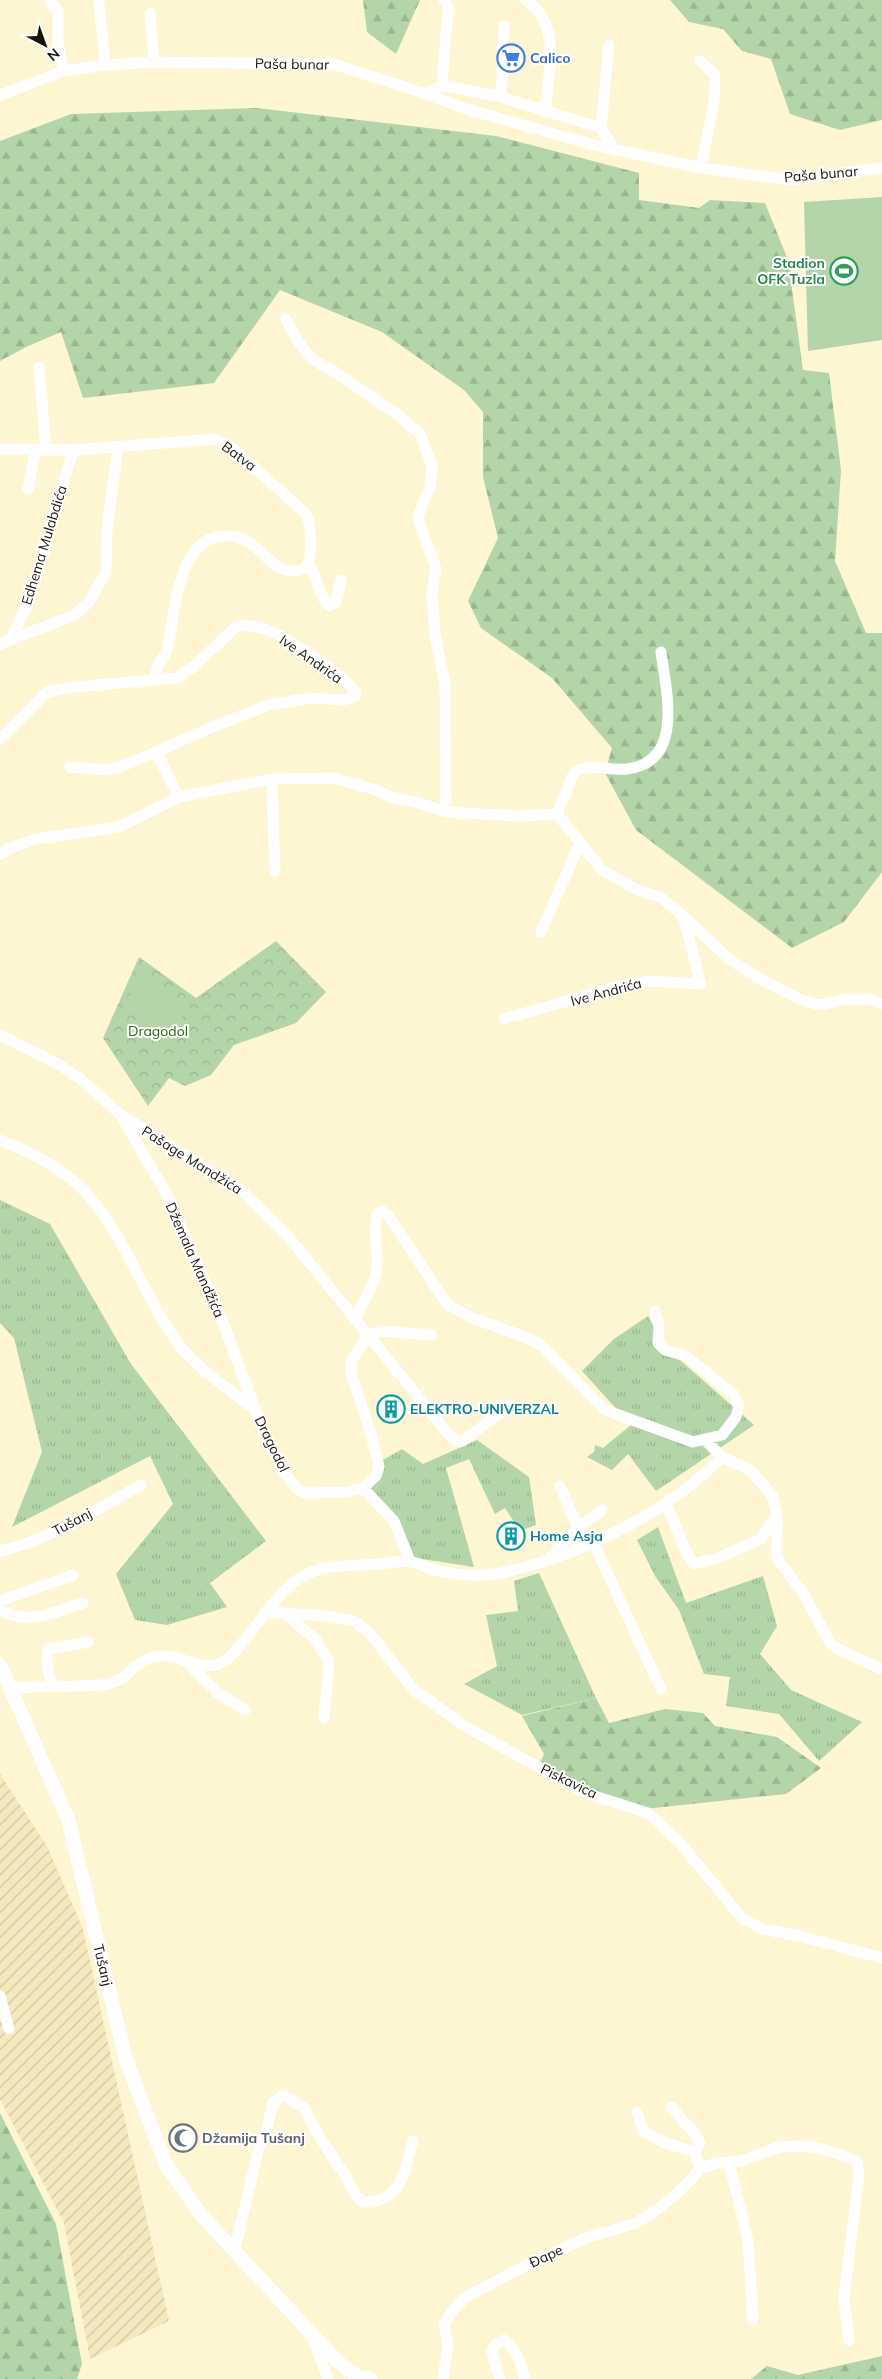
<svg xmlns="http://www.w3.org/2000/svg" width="882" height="2379" font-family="Mulish,sans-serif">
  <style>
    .industrial { fill: url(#industrial-furrows) }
    .grass { fill: url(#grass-tufts) }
    .forest { fill: url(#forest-firs) }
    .park { fill: url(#park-crowns) }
    .garden { fill: #b3d5a9 }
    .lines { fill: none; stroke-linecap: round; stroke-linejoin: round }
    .minor { stroke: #fff; stroke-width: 11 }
    .tertiary { stroke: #fff; stroke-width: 14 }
    .labels { text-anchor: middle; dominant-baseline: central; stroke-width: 4; stroke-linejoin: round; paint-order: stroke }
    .shop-label { font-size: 14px; font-weight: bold; fill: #366cbe; stroke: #fff; text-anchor: start }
    .street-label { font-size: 14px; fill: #181509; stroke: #fff }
    .leisure-label { font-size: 14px; font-weight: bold; fill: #27864d; stroke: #fff; text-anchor: end }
    .park-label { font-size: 14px; fill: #2b6416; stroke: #fff }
    .culture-label { font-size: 14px; font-weight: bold; fill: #0d838f; stroke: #fff; text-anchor: start }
    .worship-label { font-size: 14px; font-weight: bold; fill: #5b616d; stroke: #fff; text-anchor: start }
  </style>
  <defs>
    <pattern id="industrial-furrows" width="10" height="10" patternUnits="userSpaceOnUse" patternTransform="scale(1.25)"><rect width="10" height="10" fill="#f4e8bf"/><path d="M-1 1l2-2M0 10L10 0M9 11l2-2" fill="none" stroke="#d0c6a3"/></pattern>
    <pattern id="grass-tufts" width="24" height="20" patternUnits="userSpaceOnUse" patternTransform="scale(1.25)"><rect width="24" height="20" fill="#b3d5a9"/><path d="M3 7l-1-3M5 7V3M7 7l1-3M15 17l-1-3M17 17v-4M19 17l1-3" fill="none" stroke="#99b690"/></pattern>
    <pattern id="forest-firs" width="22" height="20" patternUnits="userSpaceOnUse" patternTransform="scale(1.25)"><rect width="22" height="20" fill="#b3d5a9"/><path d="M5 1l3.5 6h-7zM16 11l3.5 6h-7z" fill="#99b690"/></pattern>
    <pattern id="park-crowns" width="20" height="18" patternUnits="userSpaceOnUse" patternTransform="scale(1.25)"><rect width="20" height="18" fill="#b3d5a9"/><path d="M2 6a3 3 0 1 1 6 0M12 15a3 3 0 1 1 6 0" fill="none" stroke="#99b690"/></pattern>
  </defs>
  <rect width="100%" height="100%" fill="#fef5d3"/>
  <path class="industrial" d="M0 1774 47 1846 83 1929 169 2321 90 2359 64 2223 0 2099Z"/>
  <path class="grass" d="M0 1200 50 1224 131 1364 266 1541 210 1583 227 1607 167 1625 135 1620 116 1574 173 1504 150 1456 12 1527 42 1452 14 1338 0 1323Z
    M648 1316 664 1346 754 1425 656 1491 628 1454 612 1470 587 1457 594 1452 595 1445 603 1448 631 1425 582 1371 614 1339Z
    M477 1440 529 1477 536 1525 520 1531 505 1508 495 1514 469 1459 446 1468 474 1567 409 1557 394 1521 367 1495 381 1461 402 1449 423 1464Z
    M658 1527 686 1603 763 1576 777 1626 760 1654 791 1690 862 1722 819 1761 779 1714 726 1706 730 1677 704 1674 679 1610 655 1576 637 1540Z
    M539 1573 596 1698 522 1715 464 1684 497 1666 486 1615 518 1611 514 1581Z"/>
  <path class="forest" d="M363 0H420L396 54 367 32Z
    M670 0H882V120L840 130 790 114 771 59 742 51 723 29 689 22Z
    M257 108 496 136 639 173V200L699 208 710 200 765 203 788 260 803 370 829 373 841 470 835 561 866 633H882V872L844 922 792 948 636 830 605 773 612 748 552 678 481 628 468 601 498 538 483 477V412L464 390 382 332 280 290 214 383 83 398 61 332 26 347 0 361V141L71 114Z
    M596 1698 609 1723 665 1709 703 1713 715 1726 777 1737 821 1768 786 1794 626 1811 537 1770 544 1754 522 1716Z
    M0 2113 56 2224 82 2364 77 2379H0Z
    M882 2356V2379H751L767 2366 798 2375Z"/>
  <path class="park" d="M276 941 326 992 296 1023 234 1045 211 1075 185 1086 169 1078 148 1106 103 1038 139 957 196 998Z"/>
  <path class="garden" d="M882 197V340L808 351 804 202Z
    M143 977 187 1011 168 1036 123 1003Z"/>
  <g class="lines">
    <path class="minor" d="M49 0 58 11V43L64 71
      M526 0C563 26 548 73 545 112
      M99 4 105 65
      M150 14 154 62
      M700 61 715 75 714 102 701 168
      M442 85 448 7 444 0
      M426 94 442 85 501 97 601 128 615 150
      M0 95 64 71 105 65 154 62 333 64 426 94 466 109 590 144 701 168 791 180 882 168
      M501 97 504 26
      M601 128 609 45
      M286 319C297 341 308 361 332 370L398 415 420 434 432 466 430 488 423 502 418 518 436 569 432 591 435 635 445 683 446 812
      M39 367 46 449
      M0 449 73 450 215 439 234 449 306 514C311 522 312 554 308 563 305 569 299 571 293 571 268 570 261 542 236 537 177 526 176 610 168 646 165 663 154 661 156 680
      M28 489 36 449
      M308 563C318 576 318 597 330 606L336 602 341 580
      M11 639 32 594 73 450
      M0 644 75 615 89 602 106 572 107 529 118 447
      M0 739 47 692 74 687 177 678 193 667 237 626C248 625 258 626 268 630 289 639 342 674 356 692L355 696 343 700 310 698 269 705 210 728 156 752 179 797
      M70 767 105 770 120 767 156 752
      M272 779 275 871
      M557 814 602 870 639 891 660 897 683 916 729 959 760 979 804 1001 820 1005 846 999H869L882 1004
      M557 814 574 772C594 762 606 771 627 769 685 762 666 690 661 652
      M0 855 8 849 36 839 119 827 179 797 272 779 334 778 373 789 391 797 419 803 446 812 519 816 557 814
      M541 932 580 843
      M504 1019 620 986 649 981 701 984 683 916
      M0 1035 58 1064 82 1080 121 1115 242 1191 287 1235 450 1436 459 1442 463 1441 510 1405
      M123 1119 166 1193 222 1320 266 1438 287 1476 297 1489 306 1493 347 1492 363 1488 394 1521 410 1561
      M0 1140C35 1154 71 1172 94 1202 128 1245 145 1297 177 1342 197 1369 228 1388 254 1409
      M356 1318C362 1301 375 1287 377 1268 379 1251 372 1230 377 1214L382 1211 388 1215 447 1304 472 1318 520 1335 541 1345 605 1410 693 1442 722 1435 736 1417 739 1406 734 1395 686 1356 665 1350 658 1343 659 1327 655 1311
      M706 1441 722 1457 750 1470 772 1495 777 1515V1558L804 1594 830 1643 840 1650 879 1668
      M560 1486 578 1528
      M363 1488 376 1476 379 1467 371 1434 351 1373V1361L368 1336 380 1331 431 1335
      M666 1504 687 1553 694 1564 720 1557 761 1539 776 1516
      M593 1542 661 1689
      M0 1551C51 1540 95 1510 141 1485
      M550 1557 578 1528 602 1510
      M0 1601 73 1575
      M0 1610C29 1626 53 1612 83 1603
      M265 1612 326 1616 354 1621 368 1631 414 1690 468 1728 585 1793 648 1813 680 1843 742 1918 762 1929 799 1936 882 1958
      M284 1613 315 1639 329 1661 324 1718
      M187 1662 218 1693 245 1710
      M53 1686C49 1674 44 1661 49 1649L88 1642
      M11 1688C33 1687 54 1686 75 1686 87 1685 100 1687 111 1683 131 1678 136 1657 162 1656 184 1655 207 1676 227 1659 258 1633 276 1582 317 1570 337 1564 359 1566 380 1564 390 1564 403 1559 412 1562 418 1563 424 1567 431 1569 448 1574 468 1576 486 1575 499 1575 513 1570 525 1567 595 1548 671 1509 722 1457
      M0 1996 9 2029
      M671 2107 696 2135 700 2143 695 2152
      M637 2112 643 2131 662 2142 695 2152 700 2169
      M729 2163 748 2240 753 2319
      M235 2249 258 2151 266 2132 273 2103 283 2095 304 2108 321 2140 346 2176 356 2196 363 2202C403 2202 404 2172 413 2141
      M312 2335 328 2379
      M443 2379 448 2345 444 2325 454 2309 466 2297 525 2266 586 2238 636 2223 658 2209 683 2188 700 2169 716 2163 741 2161 779 2147 801 2146 818 2148 842 2155 857 2162 859 2174 844 2298 849 2340
      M500 2379 492 2352 495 2345 504 2340C518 2351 520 2362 525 2379"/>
    <path class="tertiary" d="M0 1665 68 1819 126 2060 166 2165 202 2216 338 2362 358 2377 370 2379"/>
  </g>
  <defs>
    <g id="supermarket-ring" transform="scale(1.4375)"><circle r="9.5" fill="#fff" stroke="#3f7fe0" stroke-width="1.5"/><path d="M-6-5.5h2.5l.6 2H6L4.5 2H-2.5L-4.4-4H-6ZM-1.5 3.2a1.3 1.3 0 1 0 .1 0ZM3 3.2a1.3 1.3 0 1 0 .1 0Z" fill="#3f7fe0"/></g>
    <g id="stadium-ring" transform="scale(1.4375)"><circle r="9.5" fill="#fff" stroke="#2e9e5b" stroke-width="1.5"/><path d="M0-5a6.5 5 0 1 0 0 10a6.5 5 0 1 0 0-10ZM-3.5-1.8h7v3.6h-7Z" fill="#2e9e5b"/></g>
    <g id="building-ring" transform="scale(1.4375)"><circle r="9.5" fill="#fff" stroke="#0f9aa8" stroke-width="1.5"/><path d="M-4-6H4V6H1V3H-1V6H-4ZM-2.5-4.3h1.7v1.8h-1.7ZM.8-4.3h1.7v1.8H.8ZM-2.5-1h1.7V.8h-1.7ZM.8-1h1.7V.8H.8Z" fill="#0f9aa8"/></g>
    <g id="mosque-ring" transform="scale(1.4375)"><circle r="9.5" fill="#fff" stroke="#6b7280" stroke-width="1.5"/><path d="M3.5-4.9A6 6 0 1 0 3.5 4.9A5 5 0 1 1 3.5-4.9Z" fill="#6b7280"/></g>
  </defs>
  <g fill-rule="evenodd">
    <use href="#supermarket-ring" x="511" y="58"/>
    <use href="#stadium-ring" x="844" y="271"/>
    <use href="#building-ring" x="391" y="1409"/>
    <use href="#building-ring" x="511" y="1536"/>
    <use href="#mosque-ring" x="183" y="2138"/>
  </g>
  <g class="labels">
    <g class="shop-label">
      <text x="530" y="58">Calico</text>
    </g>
    <g class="street-label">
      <text transform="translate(292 64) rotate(1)">Paša bunar</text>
      <text transform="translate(821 174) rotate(-5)">Paša bunar</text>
      <text transform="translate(239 456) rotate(37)">Batva</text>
      <text transform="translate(44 545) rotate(-73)">Edhema Mulabdića</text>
      <text transform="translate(311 659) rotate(35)">Ive Andrića</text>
      <text transform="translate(606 992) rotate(-15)">Ive Andrića</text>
      <text transform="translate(192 1160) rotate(32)">Pašage Mandžića</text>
      <text transform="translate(195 1260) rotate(66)">Džemala Mandžića</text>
      <text transform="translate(272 1444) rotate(64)">Dragodol</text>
      <text transform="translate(72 1522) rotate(-28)">Tušanj</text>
      <text transform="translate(569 1781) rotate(26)">Piskavica</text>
      <text transform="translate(103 1965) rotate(77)">Tušanj</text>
      <text transform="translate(546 2256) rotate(-25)">Đape</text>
    </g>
    <g class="leisure-label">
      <text x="825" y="263">Stadion<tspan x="825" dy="16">OFK Tuzla</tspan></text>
    </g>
    <g class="park-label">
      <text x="158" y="1031">Dragodol</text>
    </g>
    <g class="culture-label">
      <text x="410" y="1409">ELEKTRO-UNIVERZAL</text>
      <text x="530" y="1536">Home Asja</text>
    </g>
    <g class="worship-label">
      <text x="202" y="2138">Džamija Tušanj</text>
    </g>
  </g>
  <g transform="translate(45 45) rotate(139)" stroke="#ffffff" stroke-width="4" paint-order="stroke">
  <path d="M0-4L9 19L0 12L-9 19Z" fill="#181509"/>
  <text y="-8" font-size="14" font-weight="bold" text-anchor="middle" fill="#181509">N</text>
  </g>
</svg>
